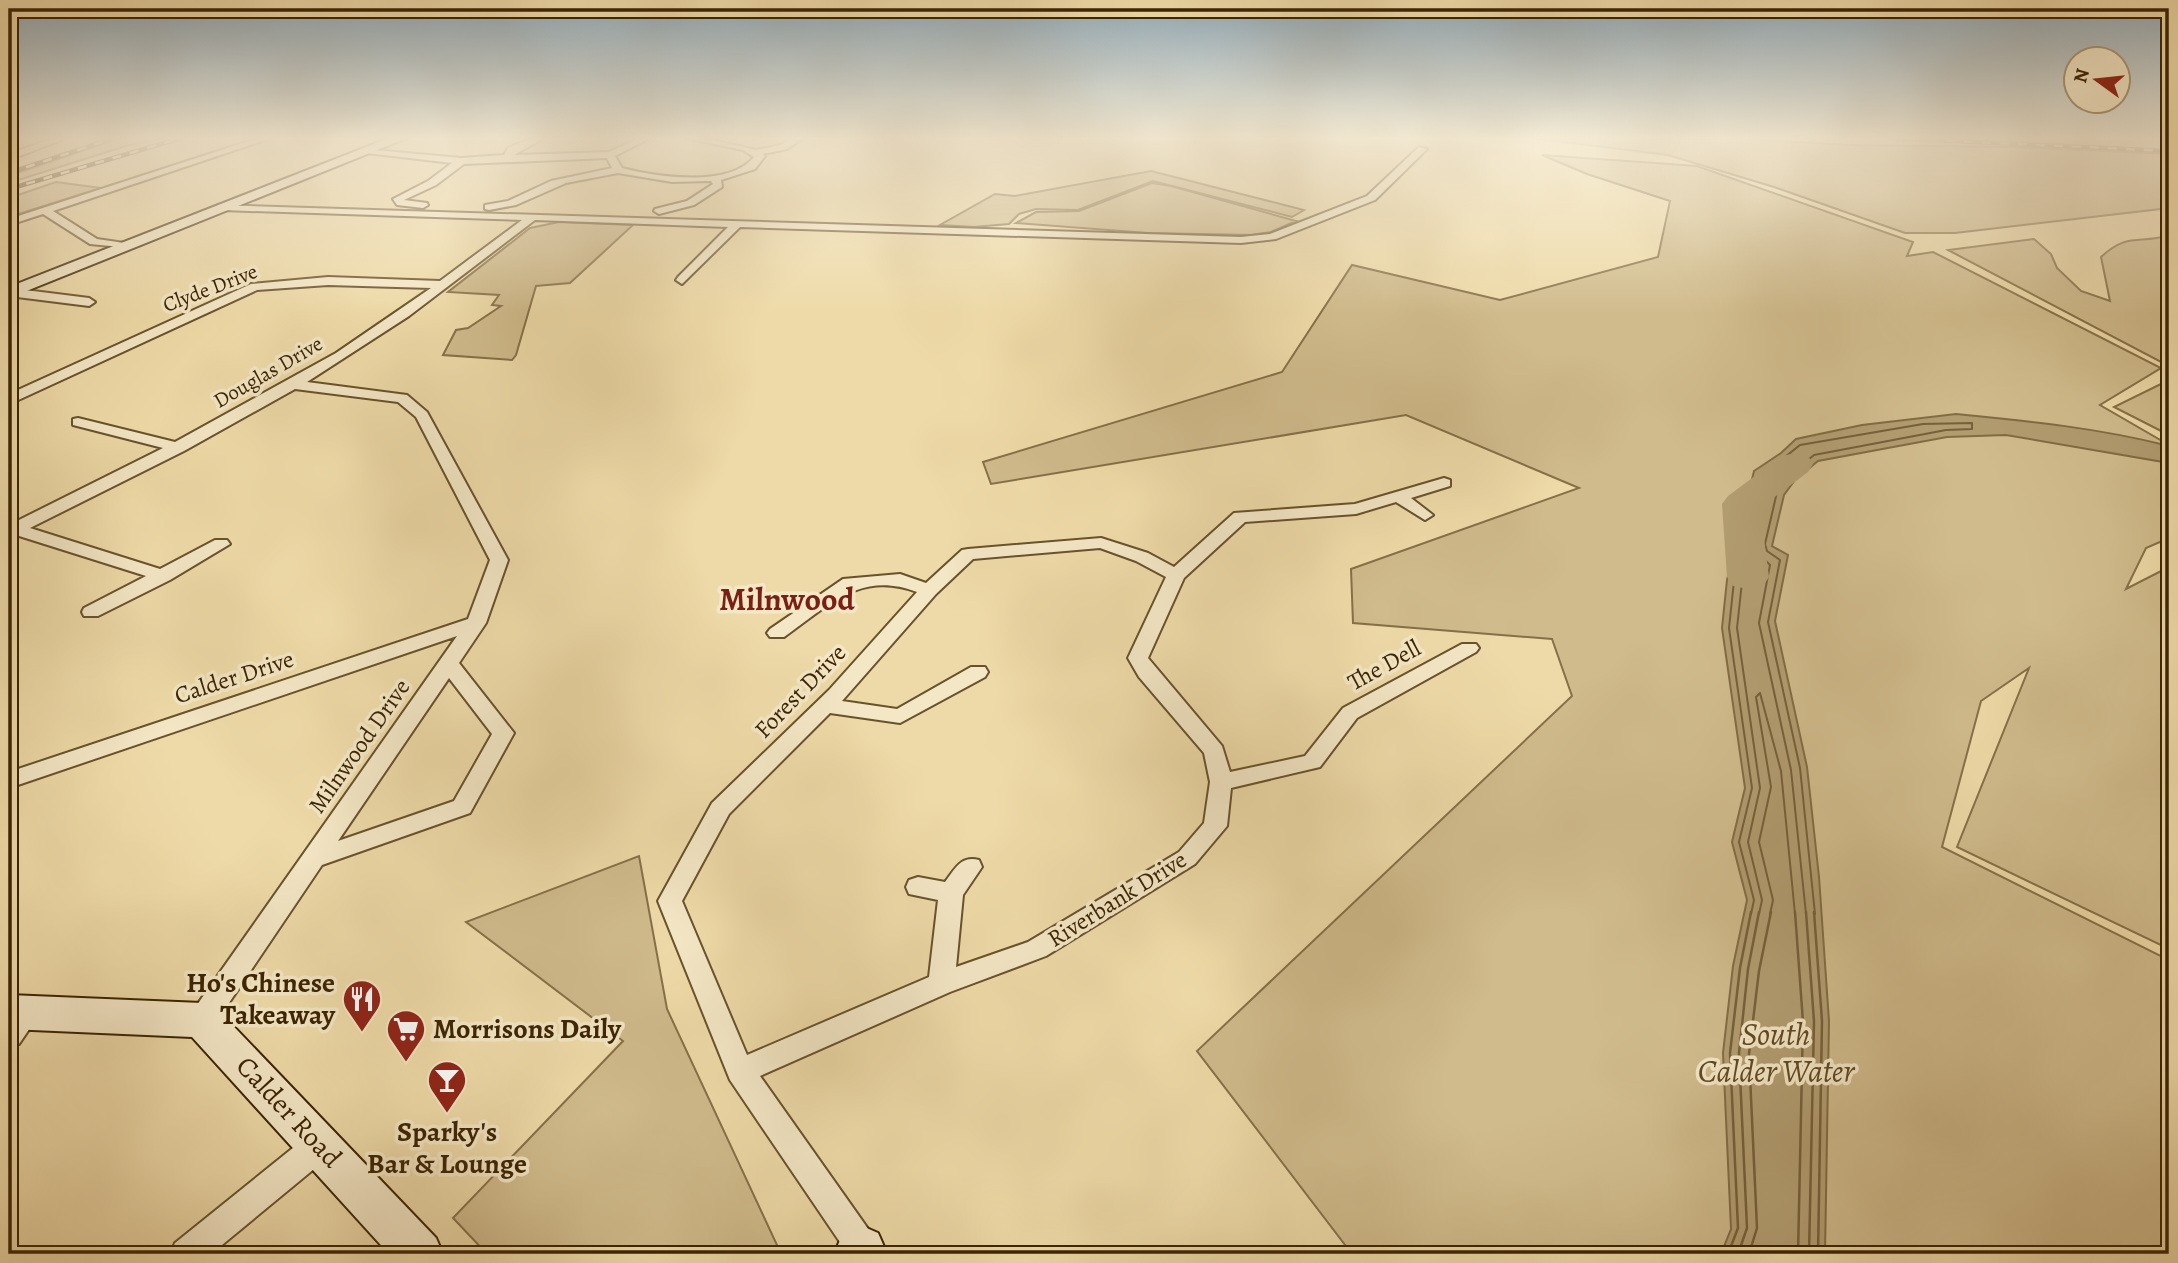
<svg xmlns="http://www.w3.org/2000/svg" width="2178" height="1263" font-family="Alegreya,serif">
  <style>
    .green { fill: #d0bb8c; stroke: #867048; stroke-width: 2 }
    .water { fill: #b19c70; stroke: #826c44; stroke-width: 2 }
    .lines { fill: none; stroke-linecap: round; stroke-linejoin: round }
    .shore-far1 { stroke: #76603a; stroke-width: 2 }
    .shore { stroke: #76603a; stroke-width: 2.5 }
    .river { fill: #b19c70; fill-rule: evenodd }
    .street-casing { stroke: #68522c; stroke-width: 4 }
    .secondary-casing { stroke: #3b2403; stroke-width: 4 }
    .street { fill: #f4e7c6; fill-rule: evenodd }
    .secondary { fill: #f4e7c6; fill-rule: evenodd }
    .rail-casing { stroke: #3b2403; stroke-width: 4.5 }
    .rail { stroke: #f4e7c6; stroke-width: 2.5; stroke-dasharray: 9; stroke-linecap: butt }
    .labels { text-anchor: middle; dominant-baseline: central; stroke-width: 7; stroke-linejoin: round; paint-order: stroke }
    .far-street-label { font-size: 21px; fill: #3b2403; stroke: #f4e7c6 }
    .street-label { font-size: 24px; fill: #3b2403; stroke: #f4e7c6 }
    .near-poi-label { font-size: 28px; font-weight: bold; fill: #3b2403; stroke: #f4e7c6; text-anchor: end }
    .near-street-label { font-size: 28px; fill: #3b2403; stroke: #f4e7c6 }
    .district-label { font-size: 32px; font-weight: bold; fill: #7a1f14; stroke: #f4e7c6 }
    .near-water-label { font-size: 32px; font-style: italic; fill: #5e4824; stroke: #f4e7c6 }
  </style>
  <rect width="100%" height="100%" fill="#eedaa8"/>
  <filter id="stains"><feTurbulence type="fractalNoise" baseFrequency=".00286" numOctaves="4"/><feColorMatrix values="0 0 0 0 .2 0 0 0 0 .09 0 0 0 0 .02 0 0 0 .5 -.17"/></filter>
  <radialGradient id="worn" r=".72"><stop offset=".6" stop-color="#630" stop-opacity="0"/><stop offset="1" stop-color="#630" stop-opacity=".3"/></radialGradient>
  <path class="green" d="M120 138H165L126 146 9 183V176Z
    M1532 138 1745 139 1848 145 2013 147 2169 154V208L1955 233H1905L1774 187 1668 155Z
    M1542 155 1697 166 1913 242 1907 256 1933 252 2161 368 2100 405 2169 445V538L2146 548 2126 589 2169 567V949L1957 847 2029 668 1981 701 1942 847 2169 960V1254H1352L1197 1051 1572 696 1552 639 1353 623 1351 569 1579 488 1406 415 991 484 983 462 1282 372 1352 265 1500 300 1658 257 1670 201 1587 174Z
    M1151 171 1304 210 1292 217 1153 181 1078 210 1036 209 1019 214 1009 224 974 227 940 225 995 194 1015 196Z
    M56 182 101 188 9 217V198Z
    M1152 183 1171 186 1296 221 1271 232 1251 235 1148 233 1016 223 1036 212 1079 211Z
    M559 222 633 225 570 283 536 286 516 355 512 360 443 355 456 330 468 328 501 306 492 305 499 295 448 292 530 228Z
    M2169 235V435L2114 407 2163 383 2167 365 1948 250 2034 239 2051 254 2057 268 2081 291 2110 301 2101 257C2129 231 2140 245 2169 235Z
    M639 856 667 1009 777 1245 779 1254H487L453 1218 623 1041 466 922Z"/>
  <path class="water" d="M1956 414C2028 421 2099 428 2169 446V463L2006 435 1947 437 1818 461 1795 480 1784 495 1772 546 1788 555 1775 621 1807 767 1819 877 1829 1021 1825 1254H1721L1731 1229 1723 1053 1733 966 1747 900 1732 842 1745 788 1722 628 1727 580 1754 471 1781 453 1796 439 1862 425Z"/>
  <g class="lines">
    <path class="shore-far1" d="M1751 914 1754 900 1739 842 1752 788 1729 628 1734 581 1760 477 1800 445 1923 424 1972 423V429L1946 430 1814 455 1790 475 1777 492 1765 544 1767 551 1780 560 1768 622 1800 768 1815 914
      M1759 914 1762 900 1748 842 1760 788 1737 628 1742 582 1753 548 1770 565 1759 623 1791 770 1806 914
      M1770 914 1773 900 1759 842 1771 787 1756 697 1760 693 1781 771 1795 914"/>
    <path class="shore" d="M1795 912 1803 1022 1798 1254
      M1806 912 1814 1021 1809 1254
      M1814 912 1822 1021 1818 1254
      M1728 1254 1738 1228 1730 1053 1740 968 1751 912
      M1738 1254 1747 1228 1739 1053 1748 969 1759 912
      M1749 1254 1757 1228 1749 1054 1759 971 1771 912"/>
    <path class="river" d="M1795 453 1808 456 1813 464 1808 472 1760 508 1769 577 1763 586 1748 589 1733 586 1727 577 1722 504 1728 496 1782 456Z"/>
    <g class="street-casing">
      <path id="street" d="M54 138H67L9 160V154Z
        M258 138H271L53 211 97 239 131 244V248L90 244 43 214 9 225V219Z
        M532 138H544L514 155 609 152 639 138H650L615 156 622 168C657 177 729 188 754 157L743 150 686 138H704L756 150 781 145 792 138H803L787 149 763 154 765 156 755 169 721 180 722 187 694 205 659 214 654 211 655 209 687 201 713 184 711 181 672 182 618 173 566 183 516 205 489 210 485 209V205L508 201 551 181 612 168 607 158 464 164 436 185 404 200 427 203 428 205 423 208 397 205 393 199 428 181 452 163 358 152 363 149 461 158 504 155 508 148Z
        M1419 147 1427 149 1375 200 1276 239 1241 243 740 227 682 284 676 280 678 277 728 227 535 220 409 316 307 382 407 395 427 412 508 560 486 623 459 663 514 733 470 813 322 865 212 1028 202 1032 192 1028 188 1020 192 1012 457 636 9 788V772L468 619 490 560 416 417 398 402 295 389 184 451 30 528 160 569 215 540H227L230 544 170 580 98 616H84L82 612 84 608 146 576 16 535 9 537V525L163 448 73 425V419L78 418 175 442 336 353 431 288 328 285 257 290 14 402 9 403V394L251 284 328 277 440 281 522 220 222 210 218 209V205L1241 237 1270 234 1367 196ZM449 678 492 734 454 801 338 841Z
        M9 288 89 298 95 302 89 306 9 296Z
        M1444 478 1450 480V486L1411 498 1433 515 1425 520 1396 502 1356 514 1245 522 1184 578 1148 658 1222 746 1230 772 1305 756 1343 708 1462 644H1476L1479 648 1476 652 1357 718 1320 767 1231 788 1227 826 1195 864 1046 956 950 992 760 1076 878 1243 883 1254H848L730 1080 658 901 712 803 829 690 917 592C860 570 828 606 784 637H770L767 633 770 629 843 579 900 574 926 583 962 550 968 549 1101 538 1148 553 1174 567 1234 513 1355 504ZM1100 548 1136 561 1166 577 1128 658 1139 677 1204 753 1210 782 1204 823 1179 852 1028 942 956 967 963 895 982 867 979 860C961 855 955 869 945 882L918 877 909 880 906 887 909 894 938 900 929 977 747 1055 682 901 729 814 830 713 900 723 985 677 988 672 985 667H971L897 709 842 701 936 594 973 559Z
        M27 1000 37 1004 41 1012 19 1044 9 1047C9 1027 5 1008 27 1000Z
        M320 1131 331 1135 335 1145 331 1155 211 1254H170L175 1243 309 1135Z"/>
    </g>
    <g class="secondary-casing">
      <path id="secondary" d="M389 138H407L9 298V287Z
        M9 995 202 1003 216 1008 436 1238 443 1254H389L192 1037 9 1029Z
        M862 1226 878 1233 885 1249 883 1254H834L841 1238Z"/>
    </g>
    <use href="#street" class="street"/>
    <use href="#secondary" class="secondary"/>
    <g class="rail-casing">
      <path id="rail" d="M1892 138 2169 151
        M9 173 114 138
        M9 189 181 138"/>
    </g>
    <use href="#rail" class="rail"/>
  </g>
  <linearGradient id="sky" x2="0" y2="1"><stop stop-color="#92aab8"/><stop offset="0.44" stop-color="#f7eed8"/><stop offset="1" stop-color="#f7eed8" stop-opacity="0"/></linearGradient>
  <rect width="2178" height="314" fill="url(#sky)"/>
  <defs>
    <g id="restaurant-pin" transform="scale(2.0125)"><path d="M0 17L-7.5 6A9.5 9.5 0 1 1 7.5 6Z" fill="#8f2418" stroke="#f4e7c6"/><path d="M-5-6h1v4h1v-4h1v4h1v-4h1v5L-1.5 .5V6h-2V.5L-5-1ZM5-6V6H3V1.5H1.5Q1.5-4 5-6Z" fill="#fff"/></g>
    <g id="supermarket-pin" transform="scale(2.0125)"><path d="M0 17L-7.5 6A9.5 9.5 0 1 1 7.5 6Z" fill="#8f2418" stroke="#f4e7c6"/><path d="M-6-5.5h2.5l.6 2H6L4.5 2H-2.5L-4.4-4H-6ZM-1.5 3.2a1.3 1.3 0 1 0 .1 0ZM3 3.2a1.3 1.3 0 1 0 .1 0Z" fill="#fff"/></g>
    <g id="bar-pin" transform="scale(2.0125)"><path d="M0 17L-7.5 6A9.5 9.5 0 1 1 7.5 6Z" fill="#8f2418" stroke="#f4e7c6"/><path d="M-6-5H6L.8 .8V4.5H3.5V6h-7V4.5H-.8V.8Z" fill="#fff"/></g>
  </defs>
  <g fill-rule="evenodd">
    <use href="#restaurant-pin" x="362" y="999"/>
    <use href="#supermarket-pin" x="406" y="1029"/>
    <use href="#bar-pin" x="447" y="1080"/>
  </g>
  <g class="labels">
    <g class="far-street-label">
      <text transform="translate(210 288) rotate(-21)">Clyde Drive</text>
      <text transform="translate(268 372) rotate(-30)">Douglas Drive</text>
    </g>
    <g class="street-label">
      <text transform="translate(1384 665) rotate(-29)">The Dell</text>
      <text transform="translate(234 677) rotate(-18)">Calder Drive</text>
      <text transform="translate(800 691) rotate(-46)">Forest Drive</text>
      <text transform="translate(359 746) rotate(-55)">Milnwood Drive</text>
      <text transform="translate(1117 899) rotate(-32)">Riverbank Drive</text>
    </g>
    <g class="near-poi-label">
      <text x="335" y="983">Ho's Chinese<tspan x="335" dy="32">Takeaway</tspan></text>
      <text x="433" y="1029" text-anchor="start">Morrisons Daily</text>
      <text x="447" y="1132" text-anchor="middle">Sparky's<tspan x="447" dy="32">Bar &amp; Lounge</tspan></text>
    </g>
    <g class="near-street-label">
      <text transform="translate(289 1112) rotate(47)">Calder Road</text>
    </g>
    <g class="district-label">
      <text x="787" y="599">Milnwood</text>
    </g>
    <g class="near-water-label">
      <text x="1776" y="1034">South<tspan x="1776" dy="37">Calder Water</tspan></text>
    </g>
  </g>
  <rect width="2178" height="1263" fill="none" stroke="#eedaa8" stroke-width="35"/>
  <rect x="10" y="10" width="2157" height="1242" fill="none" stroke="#3b2403" stroke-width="3.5"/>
  <rect x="18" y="18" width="2143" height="1228" fill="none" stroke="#3b2403" stroke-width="2"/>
  <g transform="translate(2097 80) rotate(285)"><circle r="33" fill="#f4e7c6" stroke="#aa9978" stroke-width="2"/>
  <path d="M0-5L12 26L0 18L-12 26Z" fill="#8f2418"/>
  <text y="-10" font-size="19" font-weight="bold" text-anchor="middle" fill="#3b2403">N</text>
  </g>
  <rect width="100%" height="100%" filter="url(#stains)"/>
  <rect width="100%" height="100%" fill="url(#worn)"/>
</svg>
